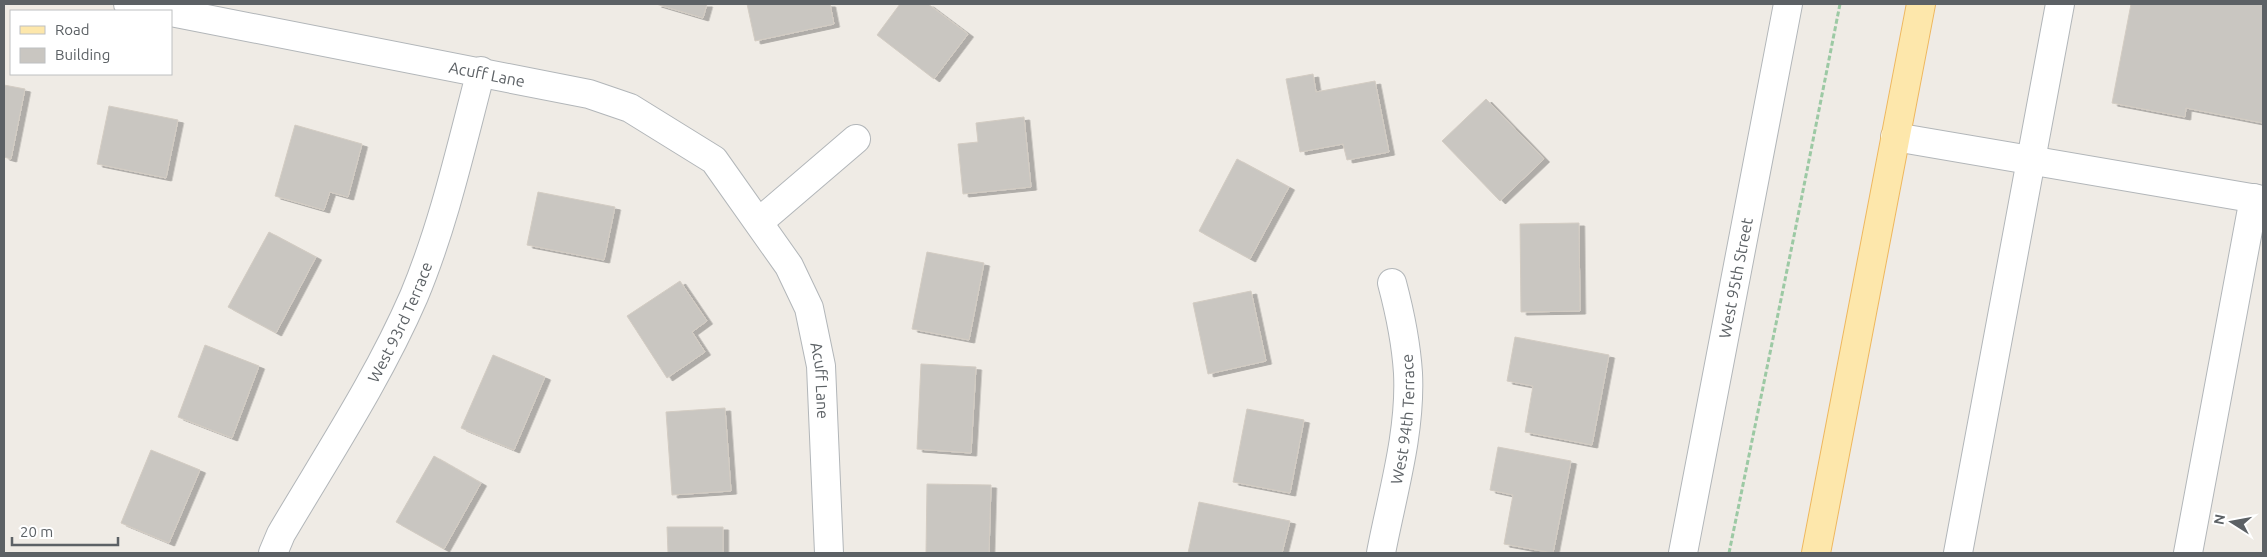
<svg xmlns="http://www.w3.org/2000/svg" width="2267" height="557" font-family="Ubuntu,sans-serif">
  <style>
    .building { fill: #c9c6c1; stroke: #d3ccc3; filter: url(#shadow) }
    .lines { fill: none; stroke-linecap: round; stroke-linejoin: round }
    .minor-casing { stroke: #b2b6b9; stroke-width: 30 }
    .major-casing { stroke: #eeb75e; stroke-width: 30 }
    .path { stroke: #9cc9a4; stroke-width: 3; stroke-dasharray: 5 2.5; stroke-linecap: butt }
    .minor { stroke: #fff; stroke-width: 28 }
    .major { stroke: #fde7ab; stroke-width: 28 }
    .labels { text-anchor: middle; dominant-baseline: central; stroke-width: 5; stroke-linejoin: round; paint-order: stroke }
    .street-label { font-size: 16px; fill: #5c6165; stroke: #fff }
  </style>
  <defs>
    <filter id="shadow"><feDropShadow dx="5.5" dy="3" stdDeviation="0" flood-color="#0004"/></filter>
  </defs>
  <rect width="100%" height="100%" fill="#efebe5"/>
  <path class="building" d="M656 4H707L703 18Z
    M747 4H830L834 24 755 41Z
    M900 4H928L968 34 934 79 877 35Z
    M2131 4H2263V123L2186 108 2185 117 2112 103Z
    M1313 74 1316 92 1375 81 1389 152 1347 160 1343 144 1300 152 1286 79Z
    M4 85 25 89 11 159 4 157Z
    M1486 99 1544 159 1500 201 1442 141Z
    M109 106 178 120 166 178 97 164Z
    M1024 117 1031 187 963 194 958 144 978 142 976 123Z
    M295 125 362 144 348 197 330 192 324 210 275 196Z
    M1237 159 1289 187 1250 259 1199 231Z
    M538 192 615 207 604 260 527 245Z
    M1579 223 1580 311 1521 312 1520 224Z
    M269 232 316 257 276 333 228 307Z
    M927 252 984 263 969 340 912 329Z
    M680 281 707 321 692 332 705 352 667 378 627 316Z
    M1251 291 1266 361 1208 374 1193 303Z
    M1515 337 1609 355 1592 445 1525 432 1533 386 1507 381Z
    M205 345 259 366 232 438 178 417Z
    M493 355 545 377 514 450 461 428Z
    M921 364 976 367 971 453 917 449Z
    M725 408 731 491 672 495 666 412Z
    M1247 409 1304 420 1290 493 1233 482Z
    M1498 447 1571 461 1553 553 1504 544 1513 495 1490 490Z
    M151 450 200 470 169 543 121 523Z
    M434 456 481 483 444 549 396 522Z
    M927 484 991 485 989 553H926Z
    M1199 502 1290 521 1282 553H1188Z
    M667 527H723V553H668Z"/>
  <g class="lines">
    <g class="minor-casing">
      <g id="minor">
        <path d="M128 4 167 11"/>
        <path id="s1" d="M171 12 589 94 630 108 714 160 789 266 809 308 821 366 829 553"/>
        <path d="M1895 137 2263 200"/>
        <path d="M759 222 856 139"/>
        <path id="s2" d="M273 553 281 534C327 456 378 379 414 296 444 224 461 147 481 71"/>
        <path id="s3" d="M1381 553C1392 495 1411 433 1408 373 1406 342 1400 313 1392 283"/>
        <path id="s4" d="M1683 553 1788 4"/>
        <path d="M1958 553 2060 4"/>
        <path d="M2188 553 2254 198"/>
      </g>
    </g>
    <g class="major-casing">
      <path id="major" d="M1816 553 1921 4"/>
    </g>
    <path class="path" d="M1729 553 1794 236 1840 4"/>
    <use href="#minor" class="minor"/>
    <use href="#major" class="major"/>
  </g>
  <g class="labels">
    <g class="street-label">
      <text stroke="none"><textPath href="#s1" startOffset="322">Acuff Lane</textPath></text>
      <text stroke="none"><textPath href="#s4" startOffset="280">West 95th Street</textPath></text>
      <text stroke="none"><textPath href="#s2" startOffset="264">West 93rd Terrace</textPath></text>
      <text stroke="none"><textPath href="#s1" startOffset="818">Acuff Lane</textPath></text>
      <text stroke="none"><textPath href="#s3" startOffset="136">West 94th Terrace</textPath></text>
    </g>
  </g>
  <rect width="2267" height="557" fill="none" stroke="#5c6165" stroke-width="10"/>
  <rect x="10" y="10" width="162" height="65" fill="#ffffff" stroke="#bec0c1"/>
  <rect x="20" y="26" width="25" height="8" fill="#fde7ab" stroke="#bec0c1"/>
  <text x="55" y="35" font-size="15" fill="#5c6165">Road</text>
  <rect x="20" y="48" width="25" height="15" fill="#c9c6c1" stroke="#bec0c1"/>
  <text x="55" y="60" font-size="15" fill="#5c6165">Building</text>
  <g transform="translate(2232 522) rotate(281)" stroke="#ffffff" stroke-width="4" paint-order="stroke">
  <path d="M0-4L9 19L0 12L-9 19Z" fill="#5c6165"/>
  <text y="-8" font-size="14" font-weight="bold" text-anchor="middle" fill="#5c6165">N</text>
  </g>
  <path d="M12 537v8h106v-8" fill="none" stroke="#5c6165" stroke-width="2.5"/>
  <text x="20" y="537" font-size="15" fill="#5c6165" stroke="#ffffff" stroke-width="4" paint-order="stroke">20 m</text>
</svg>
